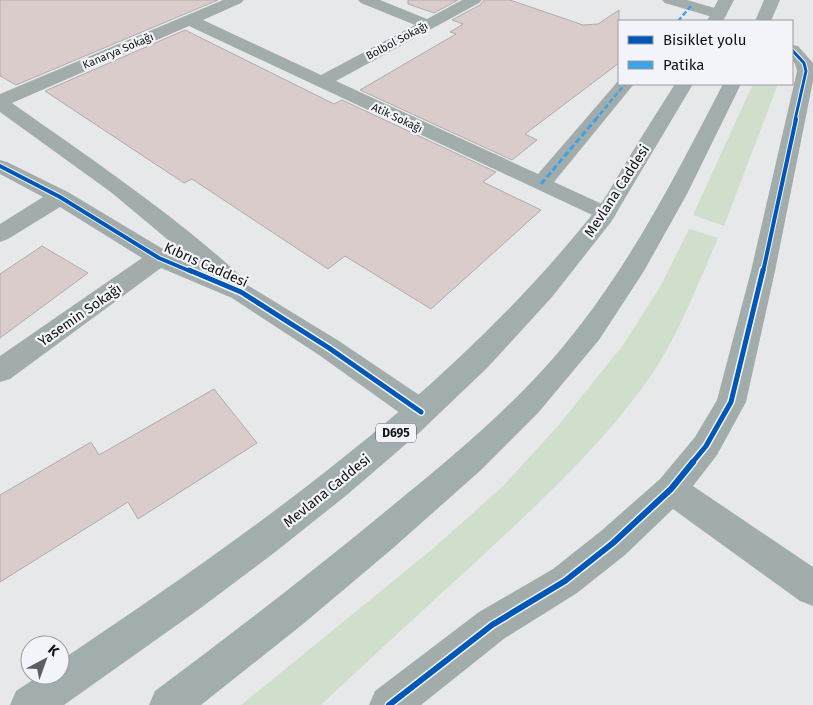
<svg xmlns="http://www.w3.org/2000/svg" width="813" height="705" font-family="'Fira Sans',sans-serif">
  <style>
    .green { fill: #d0dfcb }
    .building { fill: #daccca; stroke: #adadad }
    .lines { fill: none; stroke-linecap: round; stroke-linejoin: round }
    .minor { fill: #a2adab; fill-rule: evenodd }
    .major { fill: #a2aead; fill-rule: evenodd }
    .quiet-far1 { stroke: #3da2ea; stroke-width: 2.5; stroke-dasharray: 5 2.5; stroke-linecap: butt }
    .quiet { stroke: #3da2ea; stroke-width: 3; stroke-dasharray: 6 3; stroke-linecap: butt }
    .cycleway-far3-casing { stroke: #f3f4f9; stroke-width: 5 }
    .cycleway-far2-casing { stroke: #f3f4f9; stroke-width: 6 }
    .cycleway-far1-casing { stroke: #f3f4f9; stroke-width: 8 }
    .cycleway-casing { stroke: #f3f4f9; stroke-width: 9 }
    .cycleway-far3 { stroke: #0057b8; stroke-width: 3 }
    .cycleway-far2 { stroke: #0057b8; stroke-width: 4 }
    .cycleway-far1 { stroke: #0057b8; stroke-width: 5 }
    .cycleway { stroke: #0057b8; stroke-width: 6 }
    .labels { text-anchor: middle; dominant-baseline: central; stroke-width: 4.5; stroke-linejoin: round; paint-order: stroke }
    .far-street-label { font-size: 11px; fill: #141415; stroke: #f3f4f9 }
    .shield { fill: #f3f4f9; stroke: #575759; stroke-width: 1 }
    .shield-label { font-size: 12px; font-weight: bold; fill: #141415 }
    .street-label { font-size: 14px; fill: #141415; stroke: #f3f4f9 }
  </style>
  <rect width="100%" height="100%" fill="#e7e8ea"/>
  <path class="green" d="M753 84H778L724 226 693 215Z
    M689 229 718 238C697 286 678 337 648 380 600 447 539 503 479 559 426 607 373 656 321 705H241L435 547 503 486 558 426 623 345 660 287Z"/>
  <path class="building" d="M0 0H218L16 85 0 76Z
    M408 0H458L434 13 408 4Z
    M484 0H510L583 25 598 24 619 10V63L525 134 537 140 512 160 360 90 456 34 450 32 463 24 452 20 480 5Z
    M185 30 334 104 342 100 496 172 483 182 541 210 431 309 345 256 328 269 192 179 184 183 45 91Z
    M42 246 88 273 0 338V274Z
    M214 389 257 443 138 519 128 502 0 582V495L91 442 99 455Z"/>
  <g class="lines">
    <path class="minor" d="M223 0H244L241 3 203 20 321 75 415 25 361 3 358 0H380L427 19 462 0H482L479 3 336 81 538 174 619 80V84H634L554 182 613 209 616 214 613 219 605 221 189 26 12 103C90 158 169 211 241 276L244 283 339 341 431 403 436 412 431 421 421 424 411 421 319 355 232 298 161 268 10 379 0 382V356L142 258 60 207 8 239 0 242V224L43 197 0 174V160L7 162 68 192 168 252 198 265 112 193 0 112V94Z
      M662 0H687L725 11 727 14 725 17 719 19 665 3Z
      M792 45 798 46 813 63V81L775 271 746 402 717 455 693 486 813 567V606L800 601 673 509 625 555 577 593 505 638 421 705H369L375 691 479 612 553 569 601 531 660 479 695 437 717 400 751 271 797 71 795 64 792 60Z"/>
    <path class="major" d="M718 0H734L723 21H707Z
      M764 0H780L771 21H755Z
      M675 84H693L611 222 552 297 488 367 420 432 348 494 274 553 198 610 64 705H10L16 691 40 675H60V661C254 530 448 396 595 211 607 197 615 180 625 164 641 137 658 111 675 84Z
      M723 84H741L687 194 644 271 599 340 538 413 481 470 392 549 303 624 201 705H149L155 691C235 631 315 570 392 506 460 451 528 394 581 324 638 250 680 167 723 84Z"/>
    <path class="quiet-far1" d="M678 21 691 6
      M595 120 625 84"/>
    <path class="quiet" d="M541 184 596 119"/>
    <g class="cycleway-far3-casing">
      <path id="cycleway-far3" d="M792 50 804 63 806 71 795 120"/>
    </g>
    <g class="cycleway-far2-casing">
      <path id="cycleway-far2" d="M0 166 60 197 159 258 192 272
        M763 272 796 119"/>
    </g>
    <g class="cycleway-far1-casing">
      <path id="cycleway-far1" d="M189 270 241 292 329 348 421 412
        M692 463 706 446 731 402 763 270"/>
    </g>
    <g class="cycleway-casing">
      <path id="cycleway" d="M389 705 492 625 565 581 613 543 671 489 693 462"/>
    </g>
    <use href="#cycleway-far3" class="cycleway-far3"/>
    <use href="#cycleway-far2" class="cycleway-far2"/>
    <use href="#cycleway-far1" class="cycleway-far1"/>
    <use href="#cycleway" class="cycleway"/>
  </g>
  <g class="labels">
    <g class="far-street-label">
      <text transform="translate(397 41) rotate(-28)">Bolbol Sokağı</text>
      <text transform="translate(118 51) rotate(-23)">Kanarya Sokağı</text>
      <text transform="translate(397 118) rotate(25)">Atik Sokağı</text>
    </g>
    <rect class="shield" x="376" y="423.5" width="40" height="19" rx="4"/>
    <g class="shield-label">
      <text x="396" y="433">D695</text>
    </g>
    <g class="street-label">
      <text transform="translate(617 191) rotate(-57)">Mevlana Caddesi</text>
      <text transform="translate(206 265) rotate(24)">Kıbrıs Caddesi</text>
      <text transform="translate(80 315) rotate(-35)">Yasemin Sokağı</text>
      <text transform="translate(327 491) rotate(-39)">Mevlana Caddesi</text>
    </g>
  </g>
  <rect x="618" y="20" width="175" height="65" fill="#f3f4f9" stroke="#9a9a9e"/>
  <rect x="628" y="36" width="25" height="8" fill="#0057b8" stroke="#9a9a9e"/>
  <text x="663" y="45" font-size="15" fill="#141415">Bisiklet yolu</text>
  <rect x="628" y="61" width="25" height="8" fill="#3da2ea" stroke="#9a9a9e"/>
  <text x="663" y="70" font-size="15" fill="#141415">Patika</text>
  <g transform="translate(45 660) rotate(41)"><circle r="24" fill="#f3f4f9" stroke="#9a9a9e"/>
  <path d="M0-4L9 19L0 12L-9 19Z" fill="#5e5e60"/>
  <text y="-8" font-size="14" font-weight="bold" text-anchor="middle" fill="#141415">K</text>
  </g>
</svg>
